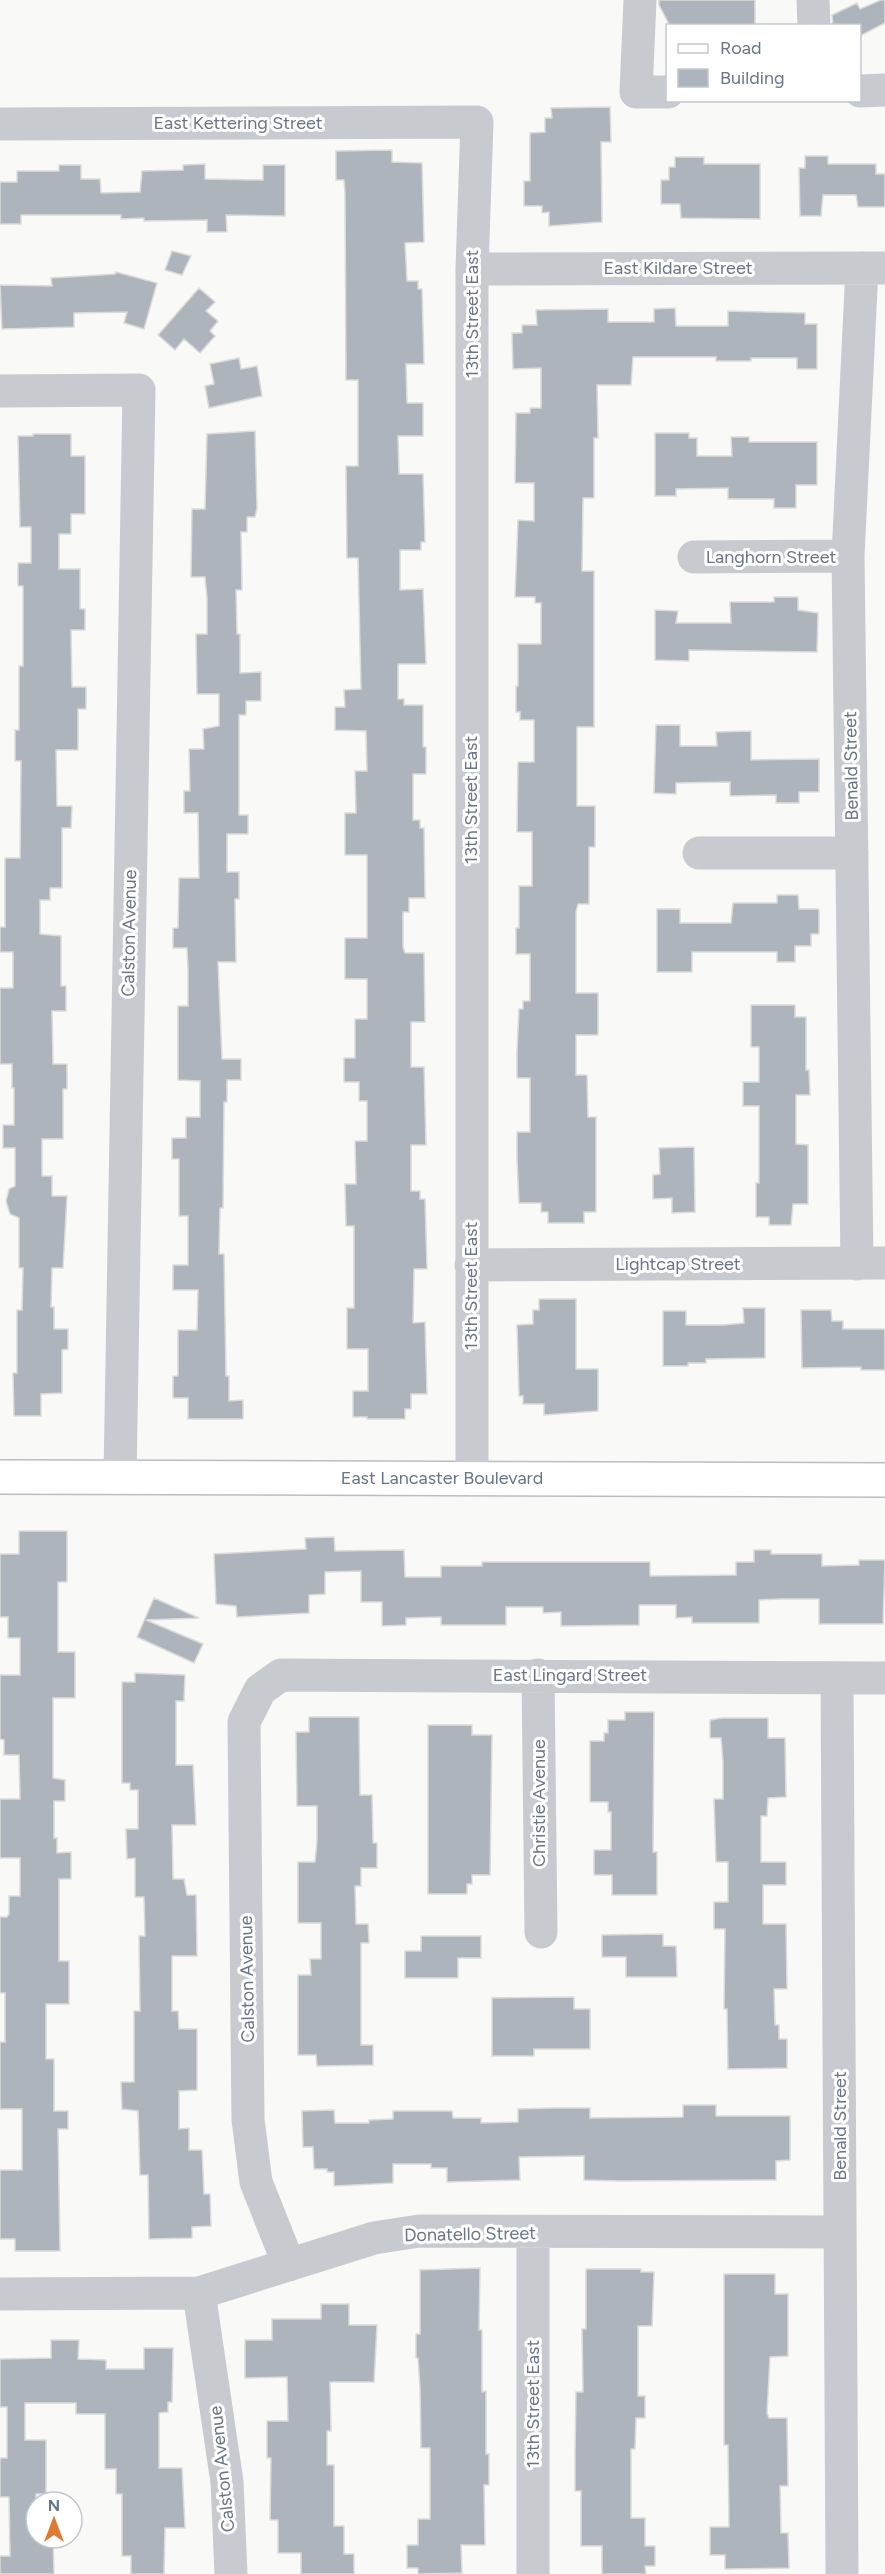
<svg xmlns="http://www.w3.org/2000/svg" width="885" height="2574" font-family="Figtree,sans-serif">
  <style>
    .building { fill: #aeb4bb; stroke: #dbdbd9; stroke-width: 1.5 }
    .lines { fill: none; stroke-linecap: round; stroke-linejoin: round }
    .major-casing { stroke: #babdc2; stroke-width: 36 }
    .minor { stroke: #c7cace; stroke-width: 33 }
    .major { stroke: #fff; stroke-width: 33 }
    .labels { text-anchor: middle; dominant-baseline: central; stroke-width: 6; stroke-linejoin: round; paint-order: stroke }
    .street-label { font-size: 18px; fill: #697487; stroke: #fff }
  </style>
  <rect width="100%" height="100%" fill="#f9f9f7"/>
  <path class="building" d="M659 0H755V26H670L659 5Z
    M881 0H885V23L860 36V26H833L832 15 857 3 860 9Z
    M610 107 611 142H601L602 222 549 226V212L542 213V206H524V181H530V133L545 132V118H552L551 108Z
    M392 150V162L422 163 424 242 405 243 407 281H418V289H422L424 364H406L407 403H423V436H398L399 474H423L425 542H421V550H400V590L423 589 426 664H398V699H404V705H423V747H426V774H413V820H420V828H424L425 898H409V912H403V947L405 953H424L425 1022H411V1067H424L426 1145H411V1191H420V1199H425L427 1269H414L413 1323 425 1322 427 1394H411V1409H405V1419H367V1417H353V1391H368V1349H347V1308H354V1226H346L345 1184H356L355 1141H367V1101H359V1082H344V1058H355V1019H367V979H345V938H367V855H345V813H356L355 771H367L366 731 335 730V707H345L344 690 361 689 358 558H347L346 466H358V380H346L345 193 344 180H336V151Z
    M805 156H828V164H876V174H885V207H858L856 195H823L821 216H800L799 168H805Z
    M675 157H704V164H760V219L681 218 680 204H661V180H669V167H675Z
    M205 164V179L263 180V165H285V216L226 215 227 232H207V220L144 221V218L121 219V215H21V224H0V182H17V171H59V165H81V179H100L101 193 140 192 142 171 183 170V165Z
    M172 251 191 256 182 275 165 270Z
    M116 272 157 283 144 329 124 323 127 312 74 313V327L2 329 0 285 52 286 51 278 115 274Z
    M199 288 215 302 206 311 218 321 210 331 215 336 200 353 184 339 175 350 158 335Z
    M675 308 676 326H728V311L805 313V324H817V369H797V358H751V361H716V357H633L631 385H597L598 438H594V498H583L582 571H594V727H577V806H595V847H589V904H578L576 911V993H598V1035H576V1075H587L588 1117H596V1212H584V1223H548V1212H541V1203H519L517 1158V1132H530V1078H517V1052L519 1009H523V1001H530V954H516V928H519V886H532V832H517L518 762H534V720H520V712H516V686H518V644H541V603H535V597H515L518 520 534 521V483H515L516 413H530V408H541V368L513 369 512 333H522V325H537L536 310 608 309V322H654V309Z
    M239 358 241 369 257 366 262 396 209 408 205 386 214 384 210 364Z
    M255 431 257 508 255 517H247V532H241L242 590H236L237 634H240V673L261 672V701H246V715H239V815H248V834H227V872H239V899H235L236 962H218L222 1059H241V1080H227V1102H224L223 1208H220L219 1254H224L226 1376H229V1401L243 1400V1419H188V1398H173V1376H178V1330H197L198 1290H173V1265H188V1216H179V1159H172V1138H186V1117H200V1081L178 1080V1006H188V969L187 948H173V928H178L179 878H199L198 813H184V791H190L189 749H204L203 729 219 726V694H197L196 634H207V598L205 577H191L192 509H205L207 434Z
    M655 433H689V438H697V456H732L731 437H749V442H817V485H796V508H774V499H728V488L676 489V496H655Z
    M33 434H71V456H85V514H71V534H59V569H80V609H85V630H71L72 687H86V709H78V750H56L57 806H72L71 828H62V888H50V900H40V934L61 936V986H66V1011H52L53 1064H67V1089H63V1139H42V1176H52V1196H67L63 1268H52L51 1307H54V1329H68V1349L62 1350V1393L41 1394V1416H14L13 1373H17V1310H22L23 1268H19V1218L10 1214 6 1201 9 1189 15 1186V1148H3V1125H14V1088H12V1064H0V988H13V952H0V927H5V858H20L21 761H15V730H19V666H23V586H18V563H31V527H20L18 436H33Z
    M774 597H798V610L818 613 817 652 689 650V661L655 660V610L678 611 676 623H731L730 602H774Z
    M656 725H680V746H717L716 732 751 731V760L819 759V792H799V803H776V795L730 796V782L676 783V794L654 793Z
    M777 895H798L799 909H818L819 911V934H811V946H795V962H777V952H692V972H657V909H680V923H731L733 903H777Z
    M751 1005H795V1017H806V1070H809L810 1095H796V1144L808 1145V1204H793L791 1225H769V1217H756V1183H759V1106H743V1082H759V1047H751Z
    M694 1147 695 1212 672 1213V1198L653 1199V1175L660 1174 659 1148Z
    M539 1299H576V1369H598V1411L544 1415V1404H523V1396H519L517 1325 533 1324V1310H539Z
    M743 1308H765V1358L706 1359V1363H688V1366H663V1311H686V1325H723L744 1323Z
    M801 1310H831L832 1321H843V1329H885V1370H861V1367L802 1368Z
    M19 1531H67V1582H58V1652H75V1698H53V1778L65 1780V1801H54V1838H57V1853L71 1852V1879H59V1961H69V2004H46V2059H54V2111H68V2129H58L60 2251H15V2239H0V2170H22V2109H0V2042H5V1993H0V1917H7L9 1914V1896H20V1858H0V1799H20L19 1755H4V1740L0 1739V1675H20V1638H8V1617H0V1554H19Z
    M334 1537 335 1551 404 1550 405 1577H441V1566H482V1562H650V1576L736 1575V1562H754V1550H771V1554H822V1566L859 1565V1560H885L883 1624H819V1599H780L759 1600V1623H692V1617L676 1618V1605H639V1625L561 1626V1612L543 1613V1607H506V1625H441V1617L406 1618V1625L382 1626V1602H361V1571L325 1572V1594L309 1595V1613L237 1617 236 1606 216 1604 214 1554 306 1549 305 1538Z
    M154 1598 199 1618 146 1620 203 1644 194 1663 137 1637Z
    M135 1673 185 1675 184 1701H176V1765H193L196 1825H172L173 1879H184L187 1895H196L197 1956H172V2011H178L179 2029H197V2090L179 2091V2129L189 2128V2150H202L204 2194H210L211 2226 192 2227V2238L149 2239 148 2175H140L138 2111 122 2109 121 2082H134V2011H140L139 1936H145L144 1897H135V1858L127 1859 126 1829H138V1790H130V1783H122V1682H135Z
    M625 1712H654L653 1852H657V1895H612V1875H594V1850H611V1812H608V1802H590V1741H604V1733H608V1720H625Z
    M309 1717H359L360 1795H372L373 1843H377V1868H361V1886H355L356 1924H368L369 1943H361V2045H373V2065L317 2066 316 2055H298V1975H311L310 1959H321V1923H298V1862H315L317 1841V1806H297L296 1732H309Z
    M722 1718H768V1738H785L786 1797 768 1798 767 1816H761V1862H786V1885H763V1924H786L787 1989H774L775 2025H779V2039H787V2068L728 2069 727 2009H724L725 1929H714V1902H728V1862H716L714 1799H723V1762L721 1738H710V1720Z
    M428 1725H472V1735H492L490 1875H472V1884H467V1894H428Z
    M663 1934V1946H676L677 1977H626V1957H602V1935Z
    M421 1936H481V1958H458V1978H405V1951H421Z
    M574 1997V2009H590V2049H534V2056H492V1998Z
    M683 2105H716V2116H790V2160L776 2161V2180L620 2181 584 2180V2156L519 2157 520 2180 447 2182V2168H431V2164H393V2183L334 2186V2172H327V2169H314L313 2147H303L302 2111 334 2110 335 2123H369V2120L393 2119V2111H452L453 2118H481V2123L518 2122V2109L553 2108H590V2118L683 2117Z
    M480 2268 479 2330H482V2392L486 2391V2454H489V2485H484L485 2545H461L462 2573 418 2574V2568H407V2545H418V2519H430V2448H421L420 2388 418 2358H416V2334H420V2270Z
    M586 2269H641V2272H654L652 2326H638V2396H645V2418H636L635 2449H631V2518H645V2546H655V2566H645L646 2574H602V2546H581V2491H575V2454L576 2392H583L582 2329H586Z
    M724 2274H775V2294H788V2356L770 2357 767 2413 769 2418H787L788 2486H780L781 2533H788L789 2568 725 2569V2555H710V2527H729L728 2445H724Z
    M321 2304H349V2325H377L374 2382H330L331 2431H327V2465H334V2526H344V2554H354V2574H301V2553H278V2520H270L271 2458H267V2421H288L287 2377 245 2378V2340H272V2319H321Z
    M51 2340H79L78 2359 106 2360V2369H144V2348H173L172 2402H168V2412L159 2413V2468H182L185 2528H165L164 2574H131V2556H122V2494H116V2469H105V2414H76V2403H25V2440H46V2494H36V2538H53L54 2574H0V2556H10L9 2497H0V2458H7V2407H0V2359L51 2358Z"/>
  <g class="lines">
    <g class="major-casing">
      <path id="major" d="M0 1477 885 1480"/>
    </g>
    <path class="minor" d="M640 0 636 92H668
      M813 0 814 26
      M860 91 885 90
      M0 124 477 122 472 269V1479
      M472 269 884 268
      M0 391 139 390 120 1476
      M694 557 848 556
      M699 853H852
      M857 1264 848 556 862 268
      M471 1265 885 1263
      M538 1675 541 1932
      M837 1678 842 2574
      M533 2233V2574
      M289 2265 256 2182 248 2120 244 1722 260 1690 281 1675 885 1678
      M199 2293 227 2482 231 2574
      M0 2294 199 2293 374 2238 419 2231 840 2232"/>
    <use href="#major" class="major"/>
  </g>
  <g class="labels">
    <g class="street-label">
      <text x="238" y="123">East Kettering Street</text>
      <text x="678" y="268">East Kildare Street</text>
      <text transform="translate(472 314) rotate(-90)">13th Street East</text>
      <text x="771" y="557">Langhorn Street</text>
      <text transform="translate(851 766) rotate(-91)">Benald Street</text>
      <text transform="translate(471 800) rotate(-90)">13th Street East</text>
      <text transform="translate(129 933) rotate(-89)">Calston Avenue</text>
      <text x="678" y="1264">Lightcap Street</text>
      <text transform="translate(471 1286) rotate(-90)">13th Street East</text>
      <text x="442" y="1478">East Lancaster Boulevard</text>
      <text x="570" y="1675">East Lingard Street</text>
      <text transform="translate(539 1803) rotate(-90)">Christie Avenue</text>
      <text transform="translate(247 1979) rotate(-91)">Calston Avenue</text>
      <text transform="translate(840 2126) rotate(-90)">Benald Street</text>
      <text transform="translate(470 2234) rotate(-1)">Donatello Street</text>
      <text transform="translate(533 2404) rotate(-90)">13th Street East</text>
      <text transform="translate(222 2469) rotate(-96)">Calston Avenue</text>
    </g>
  </g>
  <rect x="666" y="24" width="195" height="78" fill="#ffffff" stroke="#c3c7cf" stroke-width="1.5"/>
  <rect x="678" y="44" width="30" height="9" fill="#ffffff" stroke="#c3c7cf" stroke-width="1.5"/>
  <text x="720" y="54" font-size="18" fill="#697487">Road</text>
  <rect x="678" y="69" width="30" height="18" fill="#aeb4bb" stroke="#c3c7cf" stroke-width="1.5"/>
  <text x="720" y="84" font-size="18" fill="#697487">Building</text>
  <g transform="translate(54 2520)"><circle r="28" fill="#ffffff" stroke="#c3c7cf" stroke-width="1.5"/>
  <path d="M0-4.5L10 22L0 15L-10 22Z" fill="#e07931"/>
  <text y="-9" font-size="16" font-weight="bold" text-anchor="middle" fill="#697487">N</text>
  </g>
</svg>
